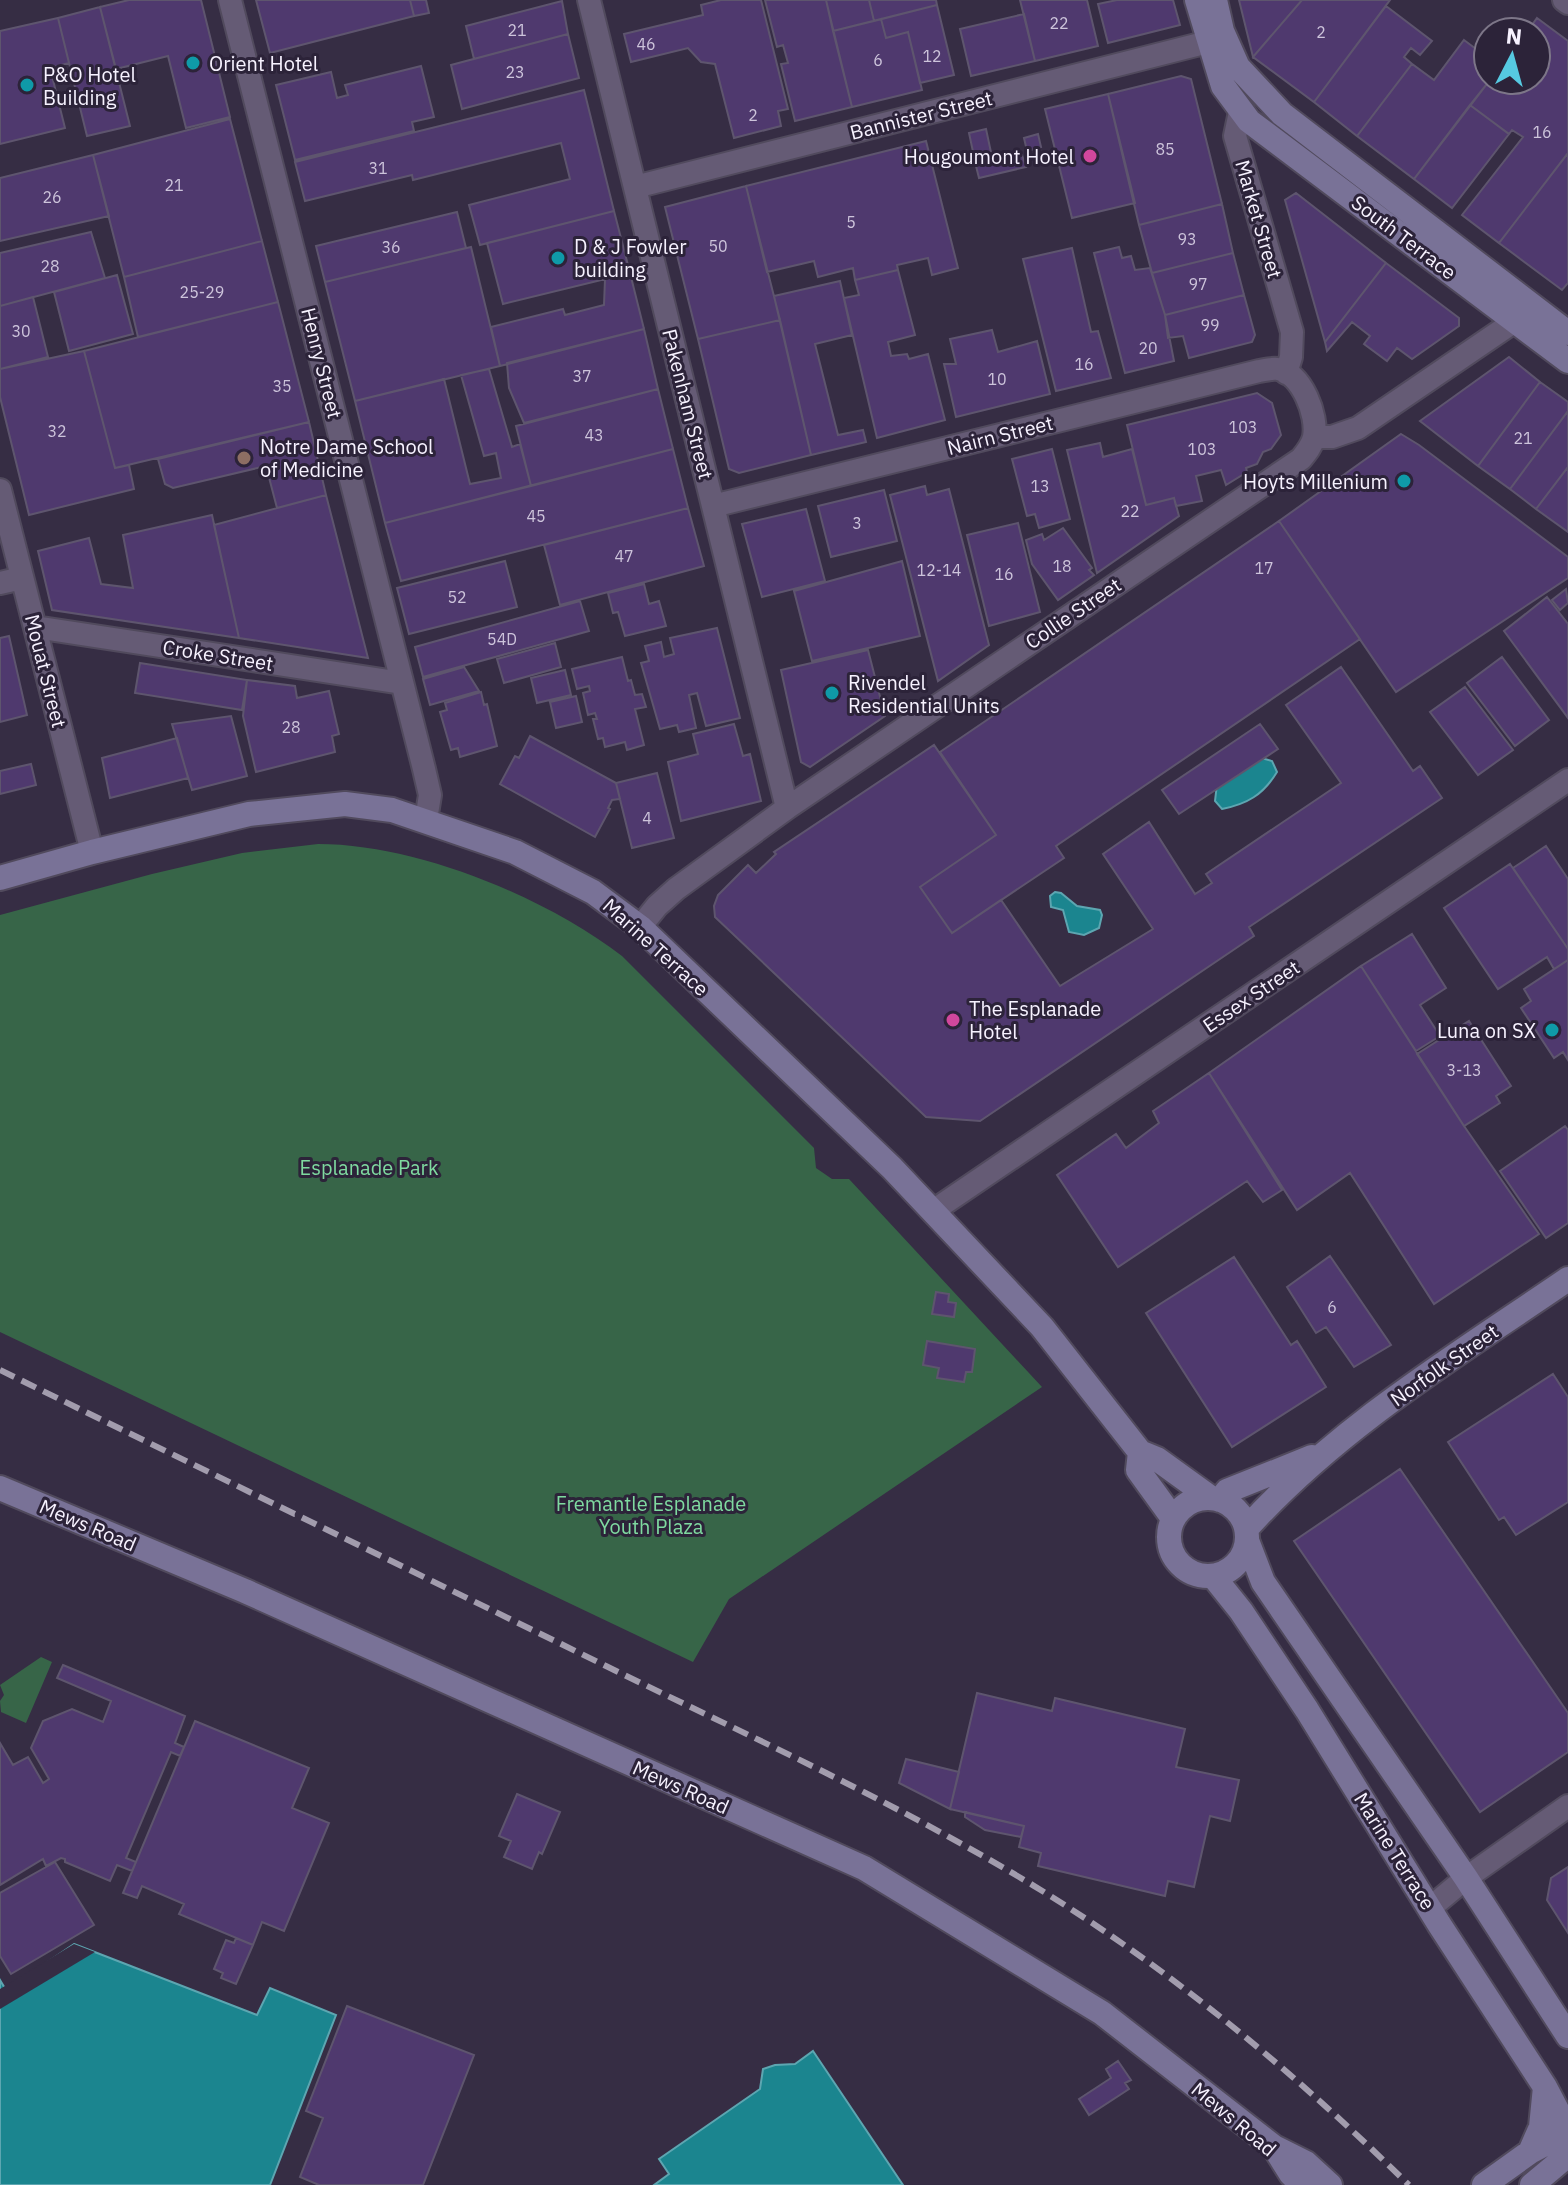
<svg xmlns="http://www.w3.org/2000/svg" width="1568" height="2185" font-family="'IBM Plex Sans',sans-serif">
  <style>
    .green { fill: #376548 }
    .water { fill: #1b858f; stroke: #5da6b1; stroke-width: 2 }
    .pier { fill: #362d44 }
    .building { fill: #4f396e; stroke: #5e556e; stroke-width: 2 }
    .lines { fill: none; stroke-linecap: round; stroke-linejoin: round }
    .street-casing { stroke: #514a5d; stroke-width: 26 }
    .secondary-casing { stroke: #514a5d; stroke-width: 28 }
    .street { stroke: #655b75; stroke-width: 22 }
    .secondary { stroke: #797297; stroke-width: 24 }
    .rail { stroke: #a29cad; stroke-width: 6; stroke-dasharray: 16 8; stroke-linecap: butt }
    .culture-dot { fill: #0f9aa8; stroke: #2c2339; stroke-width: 3 }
    .hotel-dot { fill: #d1479c; stroke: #2c2339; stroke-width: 3 }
    .education-dot { fill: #8d6e63; stroke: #2c2339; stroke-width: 3 }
    .labels { text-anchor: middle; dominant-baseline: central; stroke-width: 6; stroke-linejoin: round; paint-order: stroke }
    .number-label { font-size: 16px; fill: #cdc4db }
    .poi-label { font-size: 20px; fill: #f7f2ff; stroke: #2c2339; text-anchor: start }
    .street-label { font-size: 20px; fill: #f7f2ff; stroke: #2c2339 }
    .park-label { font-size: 20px; fill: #7fdaa0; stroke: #2c2339 }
  </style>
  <rect width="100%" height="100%" fill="#362d44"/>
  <path class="green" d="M318 844C417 844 545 897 622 956L814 1148 816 1168 832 1179H849L1042 1387 729 1599 693 1662 0 1332V915L152 874 242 853Z
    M41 1657 52 1662 26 1723 1 1712 0 1701 4 1695 0 1685Z"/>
  <path class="water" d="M1258 757 1272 761 1277 772C1263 795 1247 804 1222 809L1215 801 1217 784Z
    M1055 892 1061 893 1077 906 1100 910 1102 915 1099 928 1084 935 1069 932 1063 910 1051 907 1050 896Z
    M74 1944 257 2015 270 1988 336 2015 270 2185H0V1980L6 1990Z
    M813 2051 903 2185H654L669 2174 659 2159 760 2089 763 2069 775 2065 795 2064Z"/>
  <path class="pier" d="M74 1944 95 1952 0 2009V1989Z"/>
  <path class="building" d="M129 0H201L230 117 186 128 168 56 116 69 100 7Z
    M256 0H410L414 16 270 53Z
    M410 0H426L429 13 414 16Z
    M721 0H761L788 109 778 111 781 126 734 138 715 64 701 62 688 48 631 62 624 34 703 15 701 5Z
    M765 0H826L852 107 795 121 781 64 788 63 783 45 777 47Z
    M826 0H869L874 21 833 31Z
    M869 0H936L937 5 874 21Z
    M1020 0H1087L1098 46 1035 61Z
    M1117 0H1173L1180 25 1108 43 1098 4Z
    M1239 0H1302L1253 57Z
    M1302 0H1390L1314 102 1253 57Z
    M562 1 568 34 474 59 466 26Z
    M937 5 954 75 920 83 908 32 886 38 881 19Z
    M1386 6 1432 41 1420 55 1411 48 1404 57 1412 64 1357 136 1314 102Z
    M100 7 130 126 87 136 58 18Z
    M1024 14 1035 61 971 76 960 29Z
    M58 18 69 63 50 68 65 128 0 144V31Z
    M1537 18 1568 41V153L1499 243 1462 215 1523 137 1512 130 1509 134 1470 105 1490 80H1536V32H1527Z
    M881 19 886 38 908 32 922 90 852 107 833 31Z
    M568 34 579 78 462 109 451 65Z
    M1464 40 1488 58 1490 80 1414 179 1357 136 1412 64 1434 80Z
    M421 66 434 117 412 122 414 131 295 160 276 85 331 72 337 98 348 95 345 85Z
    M1181 76 1191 79 1222 204 1139 225 1108 94Z
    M584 90 614 211 480 245 469 205 570 179 561 143 413 180 412 175 305 201 295 162Z
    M1108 94 1135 203 1072 218 1045 109Z
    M1470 105 1509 134 1452 208 1414 179Z
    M230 119 262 241 124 277 93 155Z
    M986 129 992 157 975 161 969 133Z
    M1038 134 1041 147 1027 151 1024 138Z
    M926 141 958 268 932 275 928 258 897 265 898 270 855 280 853 268 818 277 814 261 767 272 746 186Z
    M1568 153V283L1562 290 1499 243Z
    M93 155 109 216 0 241V178Z
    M1022 155 1026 167 979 178 976 166Z
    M746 186 780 320 698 339 665 207Z
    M1296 193 1386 263 1325 342 1285 200Z
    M1222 204 1233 253 1152 273 1139 225Z
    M614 211 630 273 503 304 487 243Z
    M457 212 466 248 325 282 316 246Z
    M91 232 105 278 0 306V253Z
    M262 241 278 302 138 337 124 277Z
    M471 247 500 366 355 401 325 282Z
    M1119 247 1122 258 1131 256 1135 270 1150 268 1165 315 1174 361 1125 373 1094 253Z
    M1072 248 1091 332 1098 331 1111 378 1056 391 1023 259Z
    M1233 253 1244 295 1165 315 1152 273Z
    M1386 263 1459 318V326L1412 359 1397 348 1387 361 1364 344 1370 336 1352 322 1327 351 1325 342Z
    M898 270 915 335 888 342 891 356 907 354 909 359 928 354 945 420 877 438 844 298 859 295 855 280Z
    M630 273 644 329 500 366 491 327 563 309 565 315 604 305 605 279Z
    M117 275 133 334 69 351 54 292Z
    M840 281 852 335 815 344 838 435 863 430 866 442 811 455 774 296Z
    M1244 295 1255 335 1252 342 1189 358 1183 336 1168 338 1165 315Z
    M33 297 48 357 0 369V306Z
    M278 302 309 422 115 468 84 351Z
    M780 320 811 455 739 473 729 469 698 339Z
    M644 329 658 389 524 423 509 388 507 363Z
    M992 330 998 352 1037 341 1050 394 956 417 944 364H956L950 339Z
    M84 351 115 468 129 465 134 489 29 515 0 397V369Z
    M1509 357 1540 382 1478 466 1420 421Z
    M489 369 512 447 520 444 531 486 385 523 355 401 444 379 470 484 501 478 496 453 484 456 461 375Z
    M1540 382 1568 402V411L1510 489 1478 466Z
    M658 389 673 449 531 486 516 426Z
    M1257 393 1272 403 1281 435 1271 449 1263 452 1257 464 1246 468 1247 472 1226 485 1221 470 1196 476 1202 501 1176 506 1174 498 1146 505 1127 425Z
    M1568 411V467L1536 509 1510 489Z
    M309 422 326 495 277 508 266 466 173 488 165 484 158 459Z
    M1401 434 1419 445 1568 557V578L1396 692 1279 521Z
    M1100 443 1103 457 1132 449 1146 505 1174 498 1179 516 1097 573 1067 450Z
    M673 449 688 508 401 581 385 523Z
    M1052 449 1070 519 1039 528 1035 514 1027 516 1012 459Z
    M1568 467V532L1536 509Z
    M925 486 927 495 949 489 989 645 938 681 890 495Z
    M884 490 897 541 831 557 818 506Z
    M326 495 368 658 239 638 214 525Z
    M688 508 704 566 560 605 544 545Z
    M806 509 825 581 762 597 742 524Z
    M212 515 239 638 52 610 38 551 89 538 101 584 133 588 123 535Z
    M1279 521 1360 639 1056 846 1064 858 952 933 920 887 996 835 940 752Z
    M1018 523 1040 612 989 626 967 535Z
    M1063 528 1092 568 1089 570 1094 575 1058 600 1032 564 1026 540 1042 534 1044 540Z
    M505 561 517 607 409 634 397 588Z
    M902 561 920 636 812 661 794 591Z
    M644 584 649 604 659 601 666 626 625 636 618 612 613 613 608 593Z
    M1566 589 1568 603 1560 610 1552 600Z
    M1547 597 1568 624V718L1504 631Z
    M580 601 589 631 423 677 415 647Z
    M717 628 740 718 706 726 697 693 689 695 696 728 679 732 677 725 660 729 641 663 649 661 645 646 661 642 664 657 674 654 670 638Z
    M9 636 27 715 0 722V638Z
    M555 643 561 667 504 683 497 659Z
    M868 650 885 716 810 767 801 762 781 670Z
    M622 657 628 681 631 680 635 695 642 694 646 707 635 709 644 745 627 750 625 742 605 747 603 738 598 739 593 719H597L595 713 588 715 583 693 590 691 589 686 577 689 572 669Z
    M1502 657 1549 720 1515 746 1467 683Z
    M140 663 247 680 242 710 135 693Z
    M464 667 479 691 430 705 423 679Z
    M1341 667 1413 771 1420 766 1442 798 1249 927 1254 936 980 1121 926 1117 715 917 714 906 718 895 748 865 756 873 776 854 774 852 934 745 996 835 920 887 952 933 1001 900 1060 986 1153 929 1103 854 1149 822 1195 894 1212 883 1206 874 1341 783 1286 705Z
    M565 670 571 695 537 703 531 678Z
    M247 680 295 686 297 698 329 691 339 734 332 736 335 752 256 772 243 716Z
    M1465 687 1513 750 1478 775 1430 712Z
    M481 692 484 705 487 704 497 746 460 757 458 748 451 750 440 712 447 710 445 703Z
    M576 696 582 722 556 728 550 702Z
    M231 716 247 776 192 790 172 724Z
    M734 724 743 756 750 754 761 801 681 821 668 762 698 754 693 734Z
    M1260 724 1278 749 1179 814 1162 790Z
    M530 736 616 783 620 799 612 800 608 808 610 809 595 837 500 784 515 756 519 758Z
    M177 738 188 778 110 798 102 758Z
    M31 764 36 785 0 794V771Z
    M657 773 674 838 632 848 616 783Z
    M1546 846 1568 879V949L1513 868Z
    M1510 864 1568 949V960L1554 969 1547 957 1498 989 1444 908Z
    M1412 934 1446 988 1420 1005 1440 1036 1416 1051 1361 966Z
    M1568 960V1060L1563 1052 1554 1058 1521 1008 1531 1001 1524 989Z
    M1361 966 1464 1126 1539 1234 1434 1304 1350 1173 1297 1210 1209 1073Z
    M1469 1021 1511 1086 1496 1096 1500 1103 1464 1126 1417 1054Z
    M1209 1073 1282 1190 1263 1202 1247 1181 1118 1267 1057 1175 1116 1134 1126 1148 1159 1123 1153 1111Z
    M1565 1126 1568 1130V1223L1546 1238 1500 1171Z
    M1330 1256 1391 1345 1354 1367 1326 1327 1316 1333 1287 1287Z
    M1234 1257 1291 1345 1297 1341 1326 1387 1232 1447 1146 1313Z
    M936 1292 949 1294 948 1302 956 1303 954 1317 932 1314Z
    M927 1341 975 1349 972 1372H966L964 1382 937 1378 939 1368 923 1365Z
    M1553 1374 1568 1397V1502L1516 1535 1504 1517 1499 1520 1448 1442Z
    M1400 1469 1568 1713V1752L1480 1812 1294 1541Z
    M63 1665 185 1716 175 1743 184 1747 180 1756 171 1752 126 1858 136 1862 132 1871 117 1865 110 1881 65 1862V1859L61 1858 46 1866 43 1859 0 1885V1743L13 1765 28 1757 43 1783 49 1779 31 1748 43 1721 72 1709 103 1722 111 1701 57 1678Z
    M977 1693 1052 1711 1055 1698 1185 1729 1176 1767 1239 1780 1230 1821 1210 1816 1194 1887 1168 1881 1165 1896 1038 1866 1041 1853 1019 1847 1024 1826 950 1809Z
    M195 1721 309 1768 292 1808 329 1823 284 1931 262 1922 253 1945 179 1914 184 1904 142 1886 137 1898 123 1893Z
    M906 1759 959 1772 950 1809 899 1783Z
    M517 1794 560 1812 542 1854 539 1852 532 1869 504 1857 511 1841 499 1836Z
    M965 1812 1024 1826 1021 1837 985 1830 965 1817Z
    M55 1862 94 1925 11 1974 0 1956V1893Z
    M1568 1867V1933L1547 1900 1551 1878Z
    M236 1938 253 1945 236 1984 221 1978 223 1973 214 1969 226 1940 234 1943Z
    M347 2006 474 2055 423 2185H319L300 2177 323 2118 306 2111Z
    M1118 2061 1131 2080 1125 2083 1129 2089 1089 2115 1079 2099 1111 2078 1106 2069Z"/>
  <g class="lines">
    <g class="street-casing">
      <path id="street" d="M230 0 424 769 430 795 426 820
        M589 0 787 808
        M1564 0 1568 3
        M1240 112 1235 136 1292 332 1291 357 1286 373
        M635 187 1208 42
        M1314 437H1332L1358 428 1515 321
        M0 490 92 852
        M0 583 22 578
        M35 627 402 683
        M640 927 657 906 676 889 787 808 1301 459C1306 453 1312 446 1314 437 1318 415 1302 374 1278 369 1272 368 1265 370 1259 371L713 506
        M933 1211 1568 780
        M1430 1908 1466 1878 1568 1806"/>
    </g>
    <g class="secondary-casing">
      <path id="secondary" d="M1197 0 1223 86 1249 121 1568 361
        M1215 0 1222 31 1238 67 1282 114 1568 333
        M0 878 92 852 249 814 345 804 392 810 515 852 593 892 640 927 892 1168 1042 1327 1140 1452 1157 1459 1211 1498
        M1140 1452 1138 1470 1172 1517
        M0 1488 245 1591 864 1868 1102 2013 1274 2147 1291 2174 1302 2185
        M1169 1537a39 39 0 1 1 78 0a39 39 0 1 1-78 0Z
        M1220 1500 1227 1491 1312 1457
        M1247 1528C1338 1427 1457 1355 1568 1279
        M1248 1543 1263 1582 1466 1878 1568 2036
        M1213 1576 1241 1611 1307 1710 1439 1924 1545 2087 1568 2131
        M1276 2148 1306 2163 1330 2185
        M1530 2152 1541 2127 1545 2087
        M1484 2185 1530 2152 1568 2132
        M1532 2185 1568 2155"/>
    </g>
    <use href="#street" class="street"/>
    <use href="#secondary" class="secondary"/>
    <path class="rail" d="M0 1370C202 1469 404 1567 606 1666 753 1738 904 1806 1044 1892 1178 1975 1297 2075 1409 2185"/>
  </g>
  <g class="culture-dot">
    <circle cx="193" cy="63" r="8"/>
    <circle cx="27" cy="85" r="8"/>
    <circle cx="558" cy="258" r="8"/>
    <circle cx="1404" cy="481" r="8"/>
    <circle cx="832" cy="693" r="8"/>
    <circle cx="1552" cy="1030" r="8"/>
  </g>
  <g class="hotel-dot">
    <circle cx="1090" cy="156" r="8"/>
    <circle cx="953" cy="1020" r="8"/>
  </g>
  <circle class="education-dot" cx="244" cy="458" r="8"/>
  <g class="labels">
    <g class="number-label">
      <text x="1059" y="23">22</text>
      <text x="517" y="30">21</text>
      <text x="1321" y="32">2</text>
      <text x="646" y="44">46</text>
      <text x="932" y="56">12</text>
      <text x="878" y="60">6</text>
      <text x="515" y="72">23</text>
      <text x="753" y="115">2</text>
      <text x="1542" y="132">16</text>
      <text x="1165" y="149">85</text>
      <text x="378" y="168">31</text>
      <text x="174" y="185">21</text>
      <text x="52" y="197">26</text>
      <text x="851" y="222">5</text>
      <text x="1187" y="239">93</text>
      <text x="718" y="246">50</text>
      <text x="391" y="247">36</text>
      <text x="50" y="266">28</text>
      <text x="1198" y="284">97</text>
      <text x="202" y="292">25-29</text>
      <text x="1210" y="325">99</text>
      <text x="21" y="331">30</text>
      <text x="1148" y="348">20</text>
      <text x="1084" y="364">16</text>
      <text x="582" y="376">37</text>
      <text x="997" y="379">10</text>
      <text x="282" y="386">35</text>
      <text x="1243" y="427">103</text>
      <text x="57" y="431">32</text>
      <text x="594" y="435">43</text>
      <text x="1523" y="438">21</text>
      <text x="1202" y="449">103</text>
      <text x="1040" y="486">13</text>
      <text x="1130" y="511">22</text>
      <text x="536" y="516">45</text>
      <text x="857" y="523">3</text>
      <text x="624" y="556">47</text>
      <text x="1062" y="566">18</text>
      <text x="1264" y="568">17</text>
      <text x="939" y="570">12-14</text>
      <text x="1004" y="574">16</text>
      <text x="457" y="597">52</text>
      <text x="502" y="639">54D</text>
      <text x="291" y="727">28</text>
      <text x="647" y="818">4</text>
      <text x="1464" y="1070">3-13</text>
      <text x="1332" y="1307">6</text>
    </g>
    <g class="poi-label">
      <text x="209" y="63">Orient Hotel</text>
      <text x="43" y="74">P&amp;O Hotel<tspan x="43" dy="23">Building</tspan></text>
      <text x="1074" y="156" text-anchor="end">Hougoumont Hotel</text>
      <text x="574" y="246">D &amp; J Fowler<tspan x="574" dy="23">building</tspan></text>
      <text x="260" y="446">Notre Dame School<tspan x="260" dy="23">of Medicine</tspan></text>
      <text x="1388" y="481" text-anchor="end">Hoyts Millenium</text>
      <text x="848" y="682">Rivendel<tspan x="848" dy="23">Residential Units</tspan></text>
      <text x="969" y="1008">The Esplanade<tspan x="969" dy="23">Hotel</tspan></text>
      <text x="1536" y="1030" text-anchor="end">Luna on SX</text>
    </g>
    <g class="street-label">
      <text transform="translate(921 115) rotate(-14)">Bannister Street</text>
      <text transform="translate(1259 219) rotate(74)">Market Street</text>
      <text transform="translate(1404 237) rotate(37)">South Terrace</text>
      <text transform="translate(322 363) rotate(76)">Henry Street</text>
      <text transform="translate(688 404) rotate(76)">Pakenham Street</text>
      <text transform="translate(1000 435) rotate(-14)">Nairn Street</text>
      <text transform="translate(1073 613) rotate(-34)">Collie Street</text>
      <text transform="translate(218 655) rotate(9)">Croke Street</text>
      <text transform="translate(46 671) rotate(76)">Mouat Street</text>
      <text transform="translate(656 947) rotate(42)">Marine Terrace</text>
      <text transform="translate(1251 996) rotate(-34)">Essex Street</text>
      <text transform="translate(1444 1365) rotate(-35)">Norfolk Street</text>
      <text transform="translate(88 1525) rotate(23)">Mews Road</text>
      <text transform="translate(681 1787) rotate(24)">Mews Road</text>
      <text transform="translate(1395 1851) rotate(58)">Marine Terrace</text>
      <text transform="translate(1234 2119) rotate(40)">Mews Road</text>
    </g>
    <g class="park-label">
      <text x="369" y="1167">Esplanade Park</text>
      <text x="651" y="1503">Fremantle Esplanade<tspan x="651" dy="23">Youth Plaza</tspan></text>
    </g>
  </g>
  <g transform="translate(1512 56) rotate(6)"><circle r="38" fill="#2c2339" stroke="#7d7688" stroke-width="2"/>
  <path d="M0-6L14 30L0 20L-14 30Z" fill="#56c9e1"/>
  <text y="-12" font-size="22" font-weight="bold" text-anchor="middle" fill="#f7f2ff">N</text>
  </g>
</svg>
